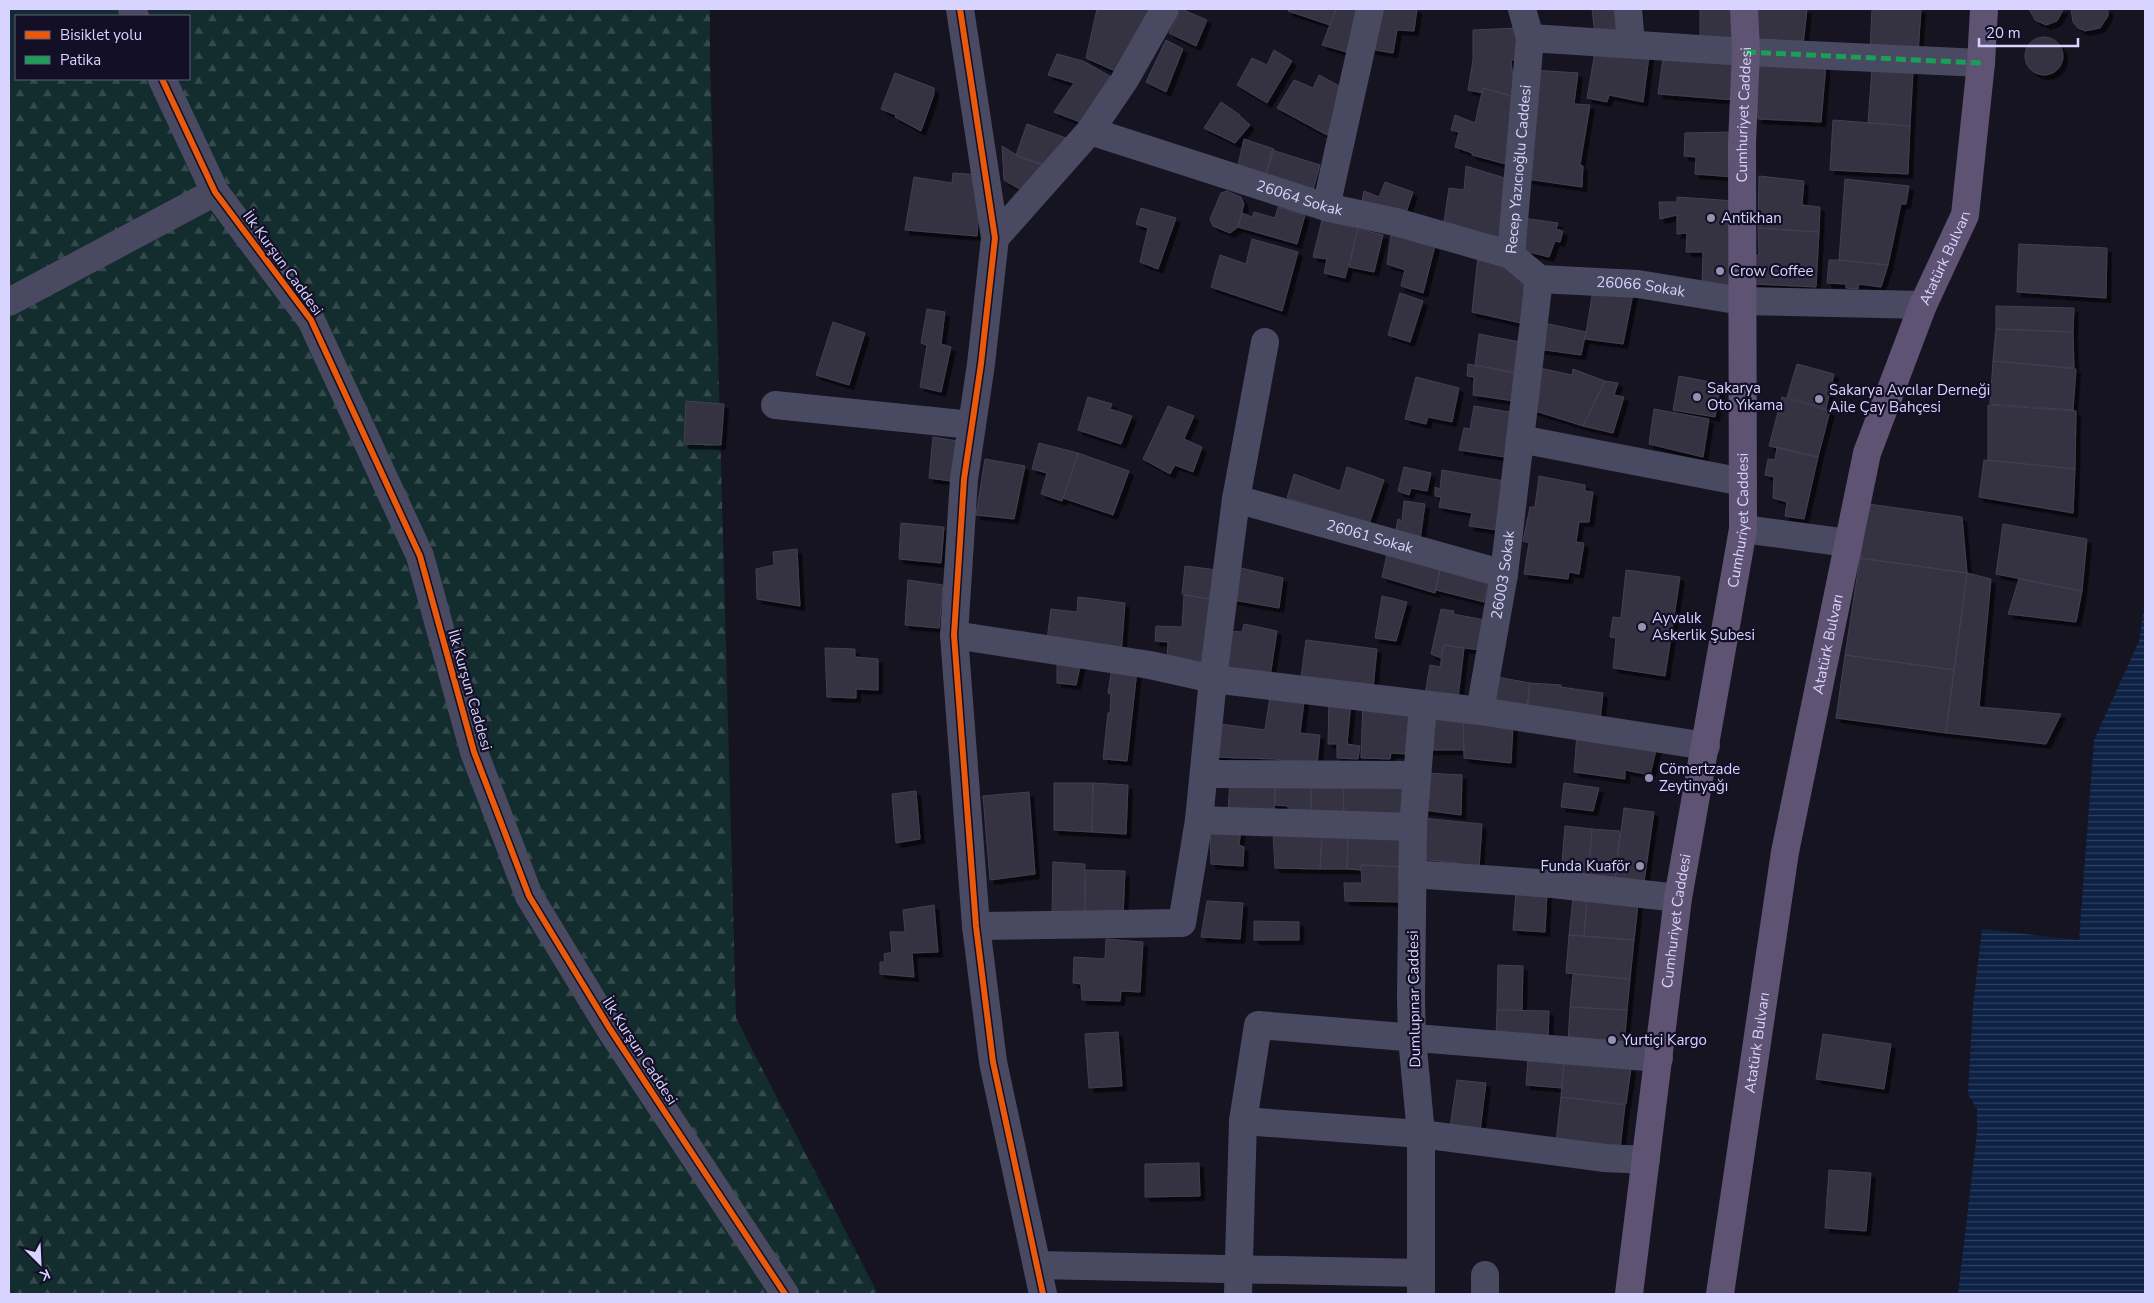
<svg xmlns="http://www.w3.org/2000/svg" width="2154" height="1303" font-family="'Nunito Sans',sans-serif">
  <style>
    .forest { fill: url(#forest-firs); fill-rule: evenodd }
    .water { fill: url(#water-rules) }
    .building { fill: #343243; stroke: #433f54; filter: url(#shadow) }
    .lines { fill: none; stroke-linecap: round; stroke-linejoin: round }
    .minor { stroke: #4a4962; stroke-width: 28 }
    .major { stroke: #5e5373; stroke-width: 28 }
    .quiet { stroke: #1a9f57; stroke-width: 5; stroke-dasharray: 10 5; stroke-linecap: butt }
    .cycleway-casing { stroke: #130f26; stroke-width: 9 }
    .cycleway { stroke: #e8590c; stroke-width: 6 }
    .poi-dot { fill: #9591b1; stroke: #130f26; stroke-width: 2 }
    .labels { text-anchor: middle; dominant-baseline: central; stroke-width: 4.5; stroke-linejoin: round; paint-order: stroke }
    .street-label { font-size: 15px; fill: #d9d4ff; stroke: #130f26 }
    .poi-label { font-size: 15px; fill: #d9d4ff; stroke: #130f26; text-anchor: start }
  </style>
  <defs>
    <pattern id="forest-firs" width="22" height="20" patternUnits="userSpaceOnUse" patternTransform="scale(1.25)"><rect width="22" height="20" fill="#132c2d"/><path d="M5 1l3.5 6h-7zM16 11l3.5 6h-7z" fill="#354a4c"/></pattern>
    <pattern id="water-rules" width="6" height="5" patternUnits="userSpaceOnUse" patternTransform="scale(1.25)"><rect width="6" height="5" fill="#0d2144"/><path d="M0 2.5h6" fill="none" stroke="#304060"/></pattern>
    <filter id="shadow"><feDropShadow dx="4.5" dy="4.5" stdDeviation="0" flood-color="#0009"/></filter>
  </defs>
  <rect width="100%" height="100%" fill="#161421"/>
  <path class="forest" d="M9 9H710V59L736 1018 878 1294H9ZM16 16H189V79H16Z"/>
  <path class="water" d="M2145 603V1294H1958L1977 1132V1109L1968 1094 1973 1005 1982 929 2079 940 2094 740 2139 641Z"/>
  <path class="building" d="M1097 9H1150L1115 71 1086 58Z
    M1181 9 1207 20 1196 46 1169 33Z
    M1289 9H1336L1330 25 1288 11Z
    M1336 9H1363L1350 53 1322 45Z
    M1378 9H1417L1414 31 1397 30 1393 53 1369 49Z
    M1592 9H1616L1619 35H1595Z
    M1700 9H1737V41L1700 42Z
    M1757 9H1807L1803 45 1757 43Z
    M1872 9H1921L1918 54 1870 51Z
    M2029 9H2063V10L2057 21 2046 25 2035 20Z
    M2071 9H2108V16L2100 28 2085 31 2078 28 2073 22Z
    M1518 28 1520 60H1511L1515 97 1483 88V93L1468 90 1473 60V30Z
    M2025 56a19 19 0 1 1 38 0a19 19 0 1 1-38 0Z
    M1166 40 1183 49 1166 92 1146 82Z
    M1274 50 1292 61 1267 103 1237 85 1252 58 1267 65Z
    M1595 52 1649 56 1643 102 1609 95 1607 102 1587 98Z
    M1057 54 1083 61 1110 76 1080 122 1054 112 1074 83 1048 75Z
    M1663 58 1735 59V100L1658 94Z
    M1759 59 1826 64 1821 122 1758 119 1757 93Z
    M1872 68 1913 71 1910 126 1868 123Z
    M1534 70 1578 73 1574 104 1590 105 1580 165 1583 166 1582 187 1526 179Z
    M895 73 934 88V94L921 131 895 117 896 115 881 109Z
    M1319 75 1343 88 1327 135 1277 108 1294 80 1313 88Z
    M1483 88 1515 97 1513 166 1472 155V153L1455 147 1459 132 1451 130 1455 115 1475 123Z
    M1221 102 1240 115H1239L1250 125 1235 143 1204 128Z
    M1833 120 1910 126 1908 174 1830 170Z
    M1027 124 1066 138 1046 166 1016 155Z
    M1733 132 1734 177 1695 174 1696 157 1684 156 1685 133Z
    M1244 139 1274 149 1265 178 1237 169Z
    M1002 146 1020 157 1046 166 1026 193 1004 180Z
    M1272 150 1320 165 1312 194 1265 178Z
    M1466 166 1508 179 1505 240 1443 228 1449 188 1464 190Z
    M953 173 981 175 977 236 905 230 914 177 952 183Z
    M1759 176 1804 181 1802 205 1820 207 1819 232 1758 228Z
    M1845 179 1909 186 1906 204H1901L1888 265 1839 260Z
    M1385 182 1413 192 1404 219 1361 207 1364 191 1379 197Z
    M1227 191 1241 197 1244 204 1238 227 1230 233 1213 226 1210 219 1221 193Z
    M1677 197 1735 201 1736 288 1702 286 1703 252H1686L1687 233 1677 234V215L1660 219 1659 202H1677Z
    M1278 207 1305 215 1297 244 1238 227 1242 213 1252 217 1254 212 1275 218Z
    M1141 208 1176 218 1158 269 1140 262 1148 228 1136 224Z
    M1523 218 1558 223 1556 229 1563 231 1560 242 1555 241 1549 257 1525 251Z
    M1322 220 1358 229 1345 278 1324 273 1327 259 1313 257Z
    M1758 228 1819 232 1816 287 1753 284 1754 255H1759Z
    M1358 229 1383 235 1374 272 1349 267Z
    M1391 235 1435 246 1423 293 1401 286 1405 270 1387 264Z
    M1252 239 1298 252 1282 311 1211 287 1220 255 1246 264Z
    M2019 244 2107 248 2106 298 2017 292Z
    M1478 256 1518 265 1516 278 1524 279 1523 300 1525 324 1472 312Z
    M1829 260H1839L1888 265 1881 287 1859 284 1858 289 1846 288V284L1827 283Z
    M1593 290 1633 294 1623 344 1585 339Z
    M1400 293 1423 301 1410 342 1388 335Z
    M1996 306 2074 308 2073 332 1996 329Z
    M927 309 945 312 941 344 951 347 941 392 920 387 927 345 921 343Z
    M833 322 865 333 849 385 816 375Z
    M1544 323 1586 332 1581 355 1538 349Z
    M1996 329 2073 332 2074 368 1993 361Z
    M1479 334 1520 342 1523 374 1475 365Z
    M1993 361 2076 369 2073 410 1990 404Z
    M1468 364 1519 374 1514 401 1473 395 1474 377 1467 376Z
    M1797 364 1834 374 1826 409 1787 397Z
    M1535 367 1572 375 1573 369 1605 381 1583 426 1532 410Z
    M1679 376 1721 384 1715 417 1673 410Z
    M1416 377 1459 388 1452 422 1428 417 1426 424 1405 419Z
    M1605 381 1618 383 1614 395 1624 397 1613 433 1583 426Z
    M1088 397 1112 404 1110 409 1132 416 1121 444 1078 430Z
    M1782 397 1830 411 1818 457 1769 446Z
    M686 401 724 404 721 445 684 444Z
    M1988 405 2076 411 2075 469 1988 460Z
    M1168 406 1194 416 1184 439 1202 447 1193 472 1175 465 1170 474 1143 459Z
    M1474 406 1515 413 1511 458 1459 450 1464 428 1470 429Z
    M1654 409 1709 419 1703 457 1649 444Z
    M933 437 957 441 950 481 929 478Z
    M1039 443 1078 453 1062 501 1041 494 1047 473 1032 469Z
    M1777 447 1818 457 1804 519 1785 516 1787 502 1773 498 1774 477 1765 475 1768 459 1775 460Z
    M1078 453 1129 471 1113 515 1063 498Z
    M985 459 1025 466 1014 519 976 515Z
    M1984 460 2075 469 2073 513 1979 497Z
    M1347 467 1384 480 1367 530 1336 513 1287 498 1294 474 1340 491Z
    M1404 467 1431 473 1427 491 1411 488 1409 495 1398 491Z
    M1442 470 1504 481 1497 530 1469 526 1472 513 1439 507 1441 497 1435 496V487L1440 489Z
    M1539 476 1585 485V491L1593 492 1589 522H1579L1576 542 1584 543 1579 574 1569 572 1568 579 1524 574 1529 543 1523 541 1530 507H1535Z
    M1404 501 1425 504 1420 540 1395 534 1398 519 1402 521Z
    M1868 504 1962 517 1967 573 1860 558Z
    M901 523 944 527 941 563 899 559Z
    M2003 524 2087 539 2082 591 1996 574Z
    M797 549 800 606 757 599 756 569 774 565 773 552Z
    M1388 550 1441 563 1435 593 1382 577Z
    M1860 558 1967 573 1954 670 1845 655Z
    M1441 563 1489 575 1484 602 1436 590Z
    M1185 566 1218 570 1215 600 1182 594Z
    M1237 567 1283 578 1279 608 1233 600Z
    M1626 570 1680 577 1665 676 1613 668 1616 638 1610 637 1613 617 1621 618Z
    M1967 573 1991 579 1979 707 2061 714 2046 744 1946 733Z
    M2019 579 2082 591 2076 622 2008 614Z
    M908 580 943 585 939 628 905 625Z
    M1184 595 1215 600 1205 664 1167 659 1168 642 1155 641 1156 626 1182 627Z
    M1382 596 1407 602 1396 641 1375 638Z
    M1078 597 1125 603 1121 655 1047 640 1051 609 1077 612Z
    M1441 609 1454 611 1453 614 1485 620 1479 650 1444 645 1441 658 1431 654Z
    M1244 624 1277 631 1270 677 1221 667 1228 631 1242 632Z
    M1306 640 1377 649 1373 688 1301 677Z
    M1444 645 1464 648 1458 698 1425 694 1430 665 1440 667Z
    M825 648 855 649V657L878 659V690L856 689V698L827 697Z
    M1845 655 1954 670 1946 733 1836 718Z
    M1057 656 1082 658 1076 685 1057 683Z
    M1112 667 1137 670 1127 761 1103 759 1108 713H1110L1111 694 1108 693Z
    M1497 677 1530 683 1527 709 1493 703Z
    M1530 683 1561 685V687L1603 693 1600 721 1527 709Z
    M1271 689 1305 694 1300 733 1320 735 1317 765 1275 759 1209 757 1213 723 1265 730Z
    M1329 698 1351 702 1347 744 1360 746 1358 759 1337 758V744H1328Z
    M1363 699 1409 708 1407 754 1391 753 1390 759 1361 758Z
    M1425 713 1463 717 1464 750H1424Z
    M1463 717 1513 726 1511 763 1464 758Z
    M1577 734 1657 746 1650 775 1625 770V779L1574 772Z
    M1425 773 1462 775 1461 815 1424 810Z
    M1230 777 1275 779 1274 817 1228 815Z
    M1275 779 1311 780V817H1289L1288 806 1275 805Z
    M1311 780H1343L1344 817H1311Z
    M1343 780 1401 783 1402 818 1344 817Z
    M1054 783H1093L1092 832 1054 830Z
    M1093 783 1128 785 1126 834 1092 832Z
    M1564 783 1599 788 1593 811 1561 807Z
    M916 791 920 839 896 843 892 794Z
    M1029 792 1035 874 990 880 983 796Z
    M1624 808 1654 812 1644 882 1615 879Z
    M1422 818 1482 824 1479 868H1458V863L1420 859Z
    M1565 826 1592 829 1588 876 1561 874Z
    M1210 829 1241 830 1239 845 1244 847 1243 866 1211 864Z
    M1592 829 1620 831 1615 879 1588 876Z
    M1402 830V867L1361 865V870L1347 869 1348 834Z
    M1273 832 1322 833 1320 869 1275 868Z
    M1322 833 1348 834 1347 869H1320Z
    M1053 862 1085 864V916L1052 914Z
    M1361 865 1402 867 1403 902 1345 901 1344 883H1362Z
    M1086 870 1125 871 1123 917 1085 916Z
    M1516 891 1547 893 1545 932 1513 930Z
    M1573 898 1587 899 1584 936 1569 935Z
    M1587 899 1638 904 1634 940 1584 936Z
    M1207 901 1243 903 1240 939 1201 937Z
    M934 905 938 952 912 953 914 977 880 974V962H885L884 954 892 952 890 932H905L903 910Z
    M1254 921 1299 922V940H1254Z
    M1569 935 1634 940 1630 979 1566 973Z
    M1106 939 1143 942 1140 992 1121 991 1120 1001 1082 1000 1081 984 1073 983 1074 957 1105 959Z
    M1498 965 1523 966 1522 1010H1497Z
    M1573 974 1630 979 1627 1010 1570 1007Z
    M1570 1007 1627 1010 1624 1048 1568 1042Z
    M1497 1010 1549 1011 1548 1039 1496 1036Z
    M1118 1032 1122 1086 1089 1088 1085 1034Z
    M1823 1034 1891 1044 1884 1089 1816 1079Z
    M1528 1058 1564 1060 1562 1088 1526 1085Z
    M1564 1060 1631 1068 1626 1104 1561 1097Z
    M1457 1080 1486 1083 1480 1131 1450 1127Z
    M1561 1097 1625 1105 1620 1149 1556 1142Z
    M1199 1163 1200 1196 1145 1197V1164Z
    M1829 1170 1871 1173 1866 1231 1825 1228Z"/>
  <g class="lines">
    <g class="minor">
      <path d="M132 9 135 16"/>
      <path d="M960 9 995 238 981 364 964 479 954 635 976 926 993 1062 1043 1294"/>
      <path d="M1628 9 1631 44"/>
      <path d="M1530 38 1746 52 1981 63"/>
      <path d="M162 79 215 192 311 320 420 556 474 752 529 896 610 1029 785 1294"/>
      <path id="s1" d="M1090 131 1326 207 1396 222 1511 255"/>
      <path d="M1326 207 1370 9"/>
      <path d="M995 238 1090 131 1124 81 1165 9"/>
      <path id="s2" d="M1539 279 1638 284 1742 301 1923 305"/>
      <path d="M9 302 215 192"/>
      <path d="M775 405 972 425"/>
      <path d="M1520 439 1743 482"/>
      <path id="s3" d="M1236 499 1504 574"/>
      <path d="M1743 529 1848 543"/>
      <path d="M954 635 1150 665 1213 679 1480 711 1706 746"/>
      <path id="s4" d="M1480 711 1504 574 1539 279 1511 255 1530 38 1522 9"/>
      <path d="M1205 774 1415 775"/>
      <path d="M1199 820 1413 827"/>
      <path d="M1412 874 1553 884 1678 898"/>
      <path d="M976 926 1182 923 1199 820 1213 679 1236 499 1265 342"/>
      <path d="M1243 1121 1421 1134 1605 1158 1646 1160"/>
      <path d="M1037 1265 1421 1273"/>
      <path d="M1485 1275V1294"/>
      <path d="M1238 1294 1243 1121 1258 1025 1659 1058"/>
      <path d="M1421 1294V1134L1412 1038 1411 999 1413 827 1423 705"/>
    </g>
    <g class="major">
      <path id="s5" d="M1629 1294 1678 898 1743 529 1742 143 1746 52 1744 9"/>
      <path id="s6" d="M1720 1294 1785 852 1867 453 1923 305 1965 215 1981 63 1984 9"/>
    </g>
    <path class="quiet" d="M1746 52 1981 63"/>
    <g class="cycleway-casing">
      <path id="cycleway" d="M960 9 995 238 981 364 964 479 954 635 976 926 993 1062 1043 1294
        M162 79 215 192 311 320 420 556 474 752 529 896 610 1029 785 1294"/>
    </g>
    <use href="#cycleway" class="cycleway"/>
  </g>
  <g class="poi-dot">
    <circle cx="1711" cy="218" r="5"/>
    <circle cx="1720" cy="271" r="5"/>
    <circle cx="1697" cy="397" r="5"/>
    <circle cx="1819" cy="399" r="5"/>
    <circle cx="1642" cy="627" r="5"/>
    <circle cx="1649" cy="778" r="5"/>
    <circle cx="1640" cy="866" r="5"/>
    <circle cx="1612" cy="1040" r="5"/>
  </g>
  <g class="labels">
    <g class="street-label">
      <text stroke="none"><textPath href="#s5" startOffset="1188">Cumhuriyet Caddesi</textPath></text>
      <text stroke="none"><textPath href="#s4" startOffset="559">Recep Yazıcıoğlu Caddesi</textPath></text>
      <text stroke="none"><textPath href="#s1" startOffset="220">26064 Sokak</textPath></text>
      <text stroke="none"><textPath href="#s6" startOffset="1064">Atatürk Bulvarı</textPath></text>
      <text transform="translate(283 263) rotate(54)">İlk Kurşun Caddesi</text>
      <text stroke="none"><textPath href="#s2" startOffset="102">26066 Sokak</textPath></text>
      <text stroke="none"><textPath href="#s5" startOffset="782">Cumhuriyet Caddesi</textPath></text>
      <text stroke="none"><textPath href="#s3" startOffset="139">26061 Sokak</textPath></text>
      <text stroke="none"><textPath href="#s4" startOffset="138">26003 Sokak</textPath></text>
      <text stroke="none"><textPath href="#s6" startOffset="659">Atatürk Bulvarı</textPath></text>
      <text transform="translate(470 690) rotate(74)">İlk Kurşun Caddesi</text>
      <text stroke="none"><textPath href="#s5" startOffset="376">Cumhuriyet Caddesi</textPath></text>
      <text transform="translate(1414 999) rotate(-91)">Dumlupınar Caddesi</text>
      <text stroke="none"><textPath href="#s6" startOffset="254">Atatürk Bulvarı</textPath></text>
      <text transform="translate(640 1051) rotate(57)">İlk Kurşun Caddesi</text>
    </g>
    <g class="poi-label">
      <text x="1721" y="218">Antikhan</text>
      <text x="1730" y="271">Crow Coffee</text>
      <text x="1707" y="388">Sakarya<tspan x="1707" dy="17">Oto Yıkama</tspan></text>
      <text x="1829" y="390">Sakarya Avcılar Derneği<tspan x="1829" dy="17">Aile Çay Bahçesi</tspan></text>
      <text x="1652" y="618">Ayvalık<tspan x="1652" dy="17">Askerlik Şubesi</tspan></text>
      <text x="1659" y="769">Cömertzade<tspan x="1659" dy="17">Zeytinyağı</tspan></text>
      <text x="1630" y="866" text-anchor="end">Funda Kuaför</text>
      <text x="1622" y="1040">Yurtiçi Kargo</text>
    </g>
  </g>
  <rect width="2154" height="1303" fill="none" stroke="#d9d4ff" stroke-width="20"/>
  <rect x="15" y="15" width="175" height="65" fill="#130f26" stroke="#625e7d"/>
  <rect x="25" y="31" width="25" height="8" fill="#e8590c" stroke="#625e7d"/>
  <text x="60" y="40" font-size="15" fill="#d9d4ff">Bisiklet yolu</text>
  <rect x="25" y="56" width="25" height="8" fill="#1a9f57" stroke="#625e7d"/>
  <text x="60" y="65" font-size="15" fill="#d9d4ff">Patika</text>
  <g transform="translate(40 1263) rotate(156)" stroke="#130f26" stroke-width="4" paint-order="stroke">
  <path d="M0-4L9 19L0 12L-9 19Z" fill="#d9d4ff"/>
  <text y="-8" font-size="14" font-weight="bold" text-anchor="middle" fill="#d9d4ff">K</text>
  </g>
  <path d="M1979 38v8h99v-8" fill="none" stroke="#d9d4ff" stroke-width="2.5"/>
  <text x="1986" y="38" font-size="15" fill="#d9d4ff" stroke="#130f26" stroke-width="4" paint-order="stroke">20 m</text>
</svg>
